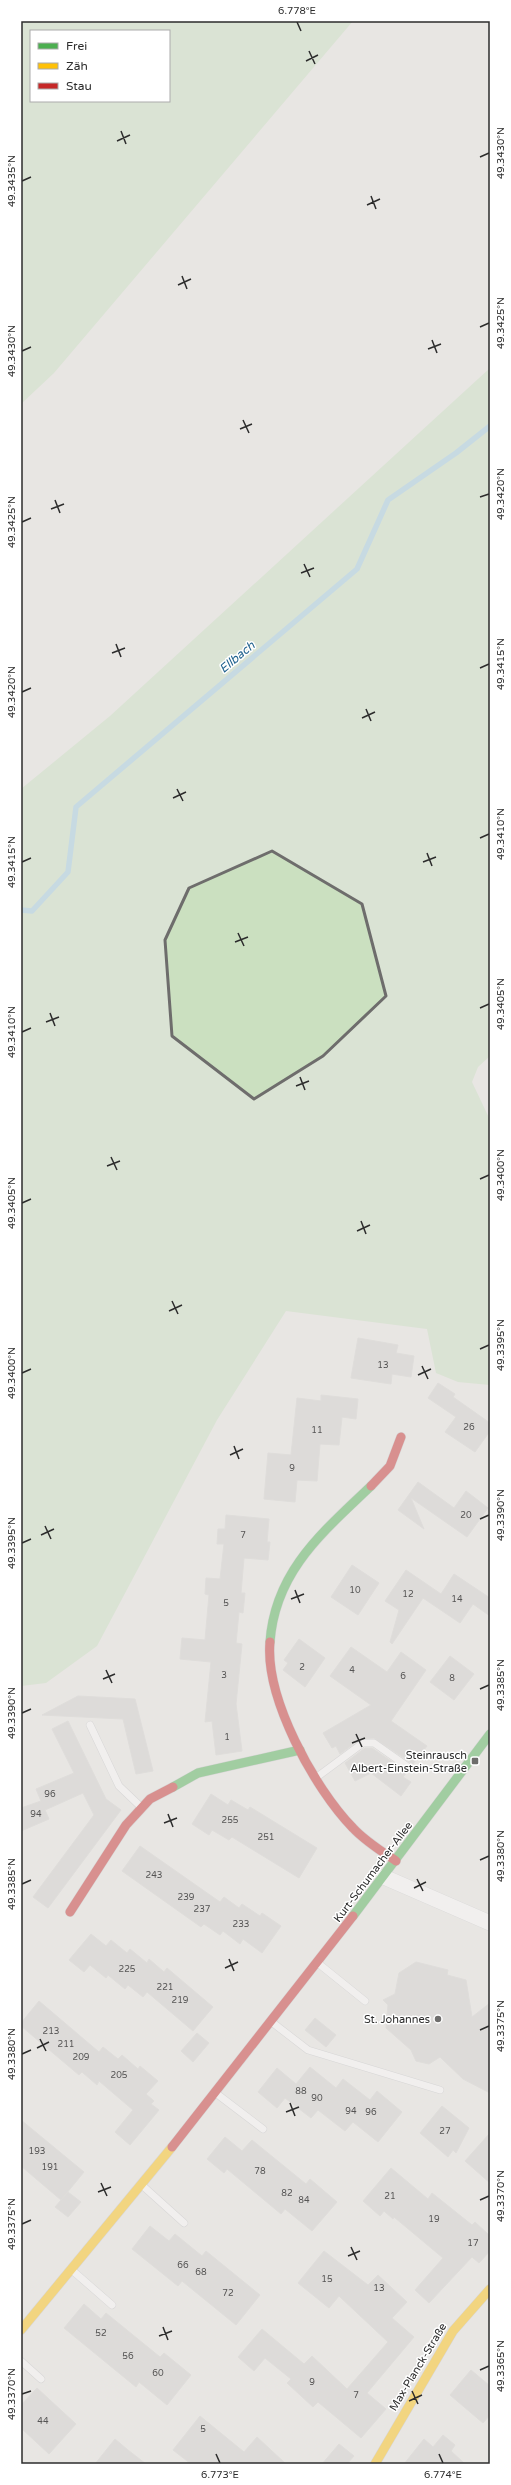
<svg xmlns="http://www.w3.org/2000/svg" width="511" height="2485" font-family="'Varela Round',sans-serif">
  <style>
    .green { fill: #cbe0c0; fill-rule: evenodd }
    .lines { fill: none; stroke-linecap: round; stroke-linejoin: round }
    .stream { stroke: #a0cce1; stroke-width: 5.5 }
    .building { fill: #d0cecc; stroke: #d4d2cf }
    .lane-casing { stroke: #c5c4c5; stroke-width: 8 }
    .street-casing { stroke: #c5c4c5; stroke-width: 16 }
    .fast-casing { stroke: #c5c4c5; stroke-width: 10 }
    .slow-casing { stroke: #c5c4c5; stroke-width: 10 }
    .jam-casing { stroke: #c5c4c5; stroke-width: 10 }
    .lane { stroke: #fcfbfb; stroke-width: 7 }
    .street { stroke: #fcfbfb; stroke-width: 15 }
    .fast { stroke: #4caf50; stroke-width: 9 }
    .slow { stroke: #ffc107; stroke-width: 9 }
    .jam { stroke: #c62828; stroke-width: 9 }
    .marked { fill: none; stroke: #6e6d6c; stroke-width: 3; stroke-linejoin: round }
    .ticks { fill: none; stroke: #2c2c2c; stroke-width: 1.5 }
    .poi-dot { fill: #6e6d6c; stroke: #fff; stroke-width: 1.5 }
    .labels { text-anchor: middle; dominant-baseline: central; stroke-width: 3; stroke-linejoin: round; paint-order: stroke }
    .number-label { font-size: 9px; fill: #565555 }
    .poi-label { font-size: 11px; fill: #2c2c2c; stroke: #fff; text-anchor: end }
    .street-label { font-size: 11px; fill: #2c2c2c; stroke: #fff }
    .water-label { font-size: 12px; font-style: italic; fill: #1f618d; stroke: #fff }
    .neatline { fill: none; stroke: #2c2c2c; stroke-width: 1.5 }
    .ticks-label { font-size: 10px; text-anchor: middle; fill: #2c2c2c }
  </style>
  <rect width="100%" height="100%" fill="#e8e6e3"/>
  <path class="green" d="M21 21H353L54 373 21 404ZM31 31H169V101H31Z
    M490 368V1056L478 1067 472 1082 490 1120V1385L458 1382 436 1373 427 1329 286 1311 217 1420 97 1646 46 1683 21 1686V789L110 716Z"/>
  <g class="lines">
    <path class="stream" d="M21 910 32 911 68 872 76 807 357 569 388 500 456 453 490 426"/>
  </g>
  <path class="building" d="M358 1338 398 1345 396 1353 414 1356 411 1377 392 1374 391 1384 351 1378Z
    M438 1383 455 1394 453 1397 490 1423V1431L475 1452 445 1432 456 1417 428 1398Z
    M321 1395 358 1399 356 1419 342 1417 339 1445 320 1444 317 1481 297 1480 295 1502 264 1499 268 1453 291 1455 297 1398 321 1401Z
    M418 1482 454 1508 466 1491 488 1508 467 1537 411 1498 424 1529 398 1510Z
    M226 1515 269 1519 267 1542H270L268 1560 244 1558 241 1593H245L243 1613 239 1612 236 1643 242 1644 236 1704 242 1751 216 1755 212 1721 205 1722 211 1662 180 1659 182 1638 205 1640 209 1595 205 1594 206 1578 220 1579 224 1544H217L218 1529H225Z
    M352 1565 379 1583 358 1615 331 1597Z
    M406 1570 441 1594 454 1574 490 1598V1616L473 1604 460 1623 423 1598 392 1644 390 1642 399 1610 385 1601Z
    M299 1639 325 1658 305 1687 283 1670 288 1663 284 1660Z
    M351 1647 387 1672 401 1652 426 1670 391 1721 427 1746 413 1764 374 1738 360 1739 340 1754 336 1746 332 1748 323 1733 371 1705 330 1676Z
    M450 1656 474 1674 454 1700 430 1682Z
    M78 1696 135 1699 153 1771 136 1774 123 1719 42 1715Z
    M68 1721 106 1799 121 1810 48 1908 33 1897 94 1815 83 1793 45 1810 49 1819 21 1831V1808L41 1801 36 1789 74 1773 52 1729Z
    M365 1748H372L407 1772 403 1777 411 1782 401 1796 371 1773 355 1781 345 1763Z
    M211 1794 228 1805 231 1800 248 1810 250 1807 317 1848 299 1878 232 1837 229 1840 212 1830 209 1835 192 1824Z
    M140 1846 220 1902 224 1897 239 1908 242 1904 260 1916 262 1913 281 1926 262 1953 243 1939 240 1944 223 1931 220 1935 204 1924 201 1927 122 1871Z
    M91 1934 106 1946 111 1940 127 1953 130 1949 147 1963 149 1959 164 1972 167 1968 213 2007 193 2031 147 1992 143 1997 128 1985 125 1989 108 1975 106 1978 90 1965 84 1972 69 1960Z
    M416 1962 448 1970 447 1975 466 1980 472 2017 490 2003V2093L463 2079 440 2057 429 2064 416 2061 411 2050 386 2028 388 2005 383 2000 395 1994 399 1973Z
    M39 2001 99 2052 103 2047 118 2059 122 2055 138 2069 140 2066 158 2081 146 2094 154 2101 151 2104 159 2110 130 2145 115 2132 133 2110 99 2081 97 2085 82 2072 79 2075 21 2026V2023Z
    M315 2018 336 2035 326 2047 305 2030Z
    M197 2033 209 2043 193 2062 181 2051Z
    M310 2067 336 2088 343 2079 370 2100 377 2091 402 2112 378 2142 353 2122 345 2131 318 2110 311 2118 285 2098 277 2108 258 2092 277 2068 296 2084Z
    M442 2106 469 2128 456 2153 453 2150 448 2157 420 2133Z
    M21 2120 84 2172 61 2200 21 2166Z
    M490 2133V2183L465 2161Z
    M225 2137 242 2151 252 2140 306 2184 310 2179 337 2202 312 2231 285 2209 281 2214 227 2169 224 2173 207 2159Z
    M391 2168 428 2199 432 2193 472 2225 475 2222 490 2236V2251L479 2263 472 2257 429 2303 415 2290 443 2258 394 2217 393 2219 384 2211 380 2216 363 2201Z
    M68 2192 81 2202 68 2217 55 2207Z
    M150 2226 169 2241 175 2234 202 2256 206 2251 260 2295 236 2325 182 2281 178 2286 132 2249Z
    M324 2251 368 2285 378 2275 407 2302 392 2318 414 2337 367 2393 386 2409 361 2438 318 2402 313 2407 287 2383 291 2379 265 2358 254 2371 238 2357 262 2329 304 2364 312 2356 347 2389 388 2342 339 2296 329 2308 298 2283Z
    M84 2304 101 2319 106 2313 160 2357 164 2353 191 2375 167 2405 139 2382 136 2387 64 2328Z
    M471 2370 490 2386V2415L483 2423 450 2395Z
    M37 2388 76 2424 49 2454 21 2428V2405Z
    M200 2416 244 2452 257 2437 286 2464H191L173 2450Z
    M443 2435 455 2445 451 2451 465 2464H404L424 2439 433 2447Z
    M115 2439 128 2450 146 2464H95Z
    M339 2444 354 2456 347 2464H322Z"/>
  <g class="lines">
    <g class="lane-casing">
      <path id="lane" d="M90 1725 119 1786 140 1806
        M317 1777 363 1743H374L411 1769
        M319 1964 365 2001
        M273 2023 308 2050 440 2090
        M217 2094 263 2129
        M144 2187 184 2223
        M73 2271 112 2305
        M21 2361 41 2379"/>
    </g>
    <g class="street-casing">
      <path id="street" d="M384 1877 490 1923"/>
    </g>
    <g class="fast-casing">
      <path id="fast" d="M270 1642C275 1571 323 1532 371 1486
        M173 1787 198 1773 300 1750
        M353 1916 490 1734"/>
    </g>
    <g class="slow-casing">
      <path id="slow" d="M21 2330 172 2147
        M375 2464 453 2331 490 2289"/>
    </g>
    <g class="jam-casing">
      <path id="jam" d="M371 1486 390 1466 401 1437
        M270 1642C265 1698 314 1788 353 1828 365 1841 381 1851 396 1861
        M70 1912 126 1825 150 1799 173 1787
        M172 2147 353 1916"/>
    </g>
    <use href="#lane" class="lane"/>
    <use href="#street" class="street"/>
    <use href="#fast" class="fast"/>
    <use href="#slow" class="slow"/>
    <use href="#jam" class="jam"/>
  </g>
  <path d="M0 0H511V2485H0ZM272 851 362 904 386 996 323 1056 254 1099 172 1036 165 940 189 888Z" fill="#e8e6e3" fill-opacity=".55" fill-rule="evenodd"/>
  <path class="marked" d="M272 851 362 904 386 996 323 1056 254 1099 172 1036 165 940 189 888Z"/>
  <path class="ticks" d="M297 22 301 31M309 51 315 64M306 61 318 55M121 131 126 144M117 141 130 135M480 157 489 153M22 181 31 177M371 196 376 209M367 205 380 199M182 276 187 289M178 285 191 279M480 327 489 323M432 340 437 353M428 349 441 344M22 351 31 347M243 420 249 433M240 429 252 424M480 497 489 494M55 500 60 513M51 509 64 504M22 522 31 518M304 564 310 577M301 573 314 568M116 644 121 657M112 653 125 648M480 668 489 664M22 692 31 688M366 709 371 721M362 718 375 712M177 789 183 801M173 798 186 792M480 838 489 834M427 853 432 866M22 862 31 858M423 862 436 857M238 933 244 946M235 942 248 937M480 1008 489 1004M50 1013 55 1026M46 1022 59 1017M22 1032 31 1028M300 1077 305 1090M296 1086 309 1081M111 1157 117 1170M107 1166 120 1161M480 1179 489 1175M22 1203 31 1199M361 1221 366 1234M357 1231 370 1225M172 1301 178 1314M169 1311 182 1305M480 1349 489 1345M422 1366 428 1379M22 1373 31 1369M418 1375 431 1369M234 1446 239 1459M230 1455 243 1449M480 1519 489 1515M45 1526 51 1539M41 1535 54 1529M22 1543 31 1539M295 1590 300 1603M291 1599 304 1594M106 1670 112 1683M103 1679 115 1674M480 1689 489 1685M22 1713 31 1709M356 1734 362 1747M352 1743 365 1738M168 1814 173 1827M164 1823 177 1818M480 1860 489 1856M417 1879 423 1891M22 1884 31 1880M414 1888 426 1882M229 1959 234 1971M225 1968 238 1962M480 2030 489 2026M40 2039 46 2051M37 2048 49 2042M22 2054 31 2050M290 2103 295 2116M286 2112 299 2107M101 2183 107 2196M98 2192 111 2187M480 2200 489 2196M22 2224 31 2220M351 2247 357 2260M348 2256 360 2251M163 2327 168 2340M159 2336 172 2331M480 2370 489 2366M412 2391 418 2404M22 2394 31 2391M409 2401 422 2395M216 2454 220 2463M439 2454 443 2463"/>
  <g class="poi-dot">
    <rect x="471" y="1757" width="8" height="8" rx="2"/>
    <circle cx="438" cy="2019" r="4"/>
  </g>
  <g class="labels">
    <g class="number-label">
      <text x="383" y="1365">13</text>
      <text x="469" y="1427">26</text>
      <text x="317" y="1430">11</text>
      <text x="292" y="1468">9</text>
      <text x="466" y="1515">20</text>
      <text x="243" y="1535">7</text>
      <text x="355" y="1590">10</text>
      <text x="408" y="1594">12</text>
      <text x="457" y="1599">14</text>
      <text x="226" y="1603">5</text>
      <text x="302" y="1667">2</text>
      <text x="352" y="1670">4</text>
      <text x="224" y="1675">3</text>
      <text x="403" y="1676">6</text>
      <text x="452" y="1678">8</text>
      <text x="227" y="1737">1</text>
      <text x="50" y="1794">96</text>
      <text x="36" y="1814">94</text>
      <text x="230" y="1820">255</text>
      <text x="266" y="1837">251</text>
      <text x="154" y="1875">243</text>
      <text x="186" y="1897">239</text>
      <text x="202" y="1909">237</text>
      <text x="241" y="1924">233</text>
      <text x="127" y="1969">225</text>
      <text x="165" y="1987">221</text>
      <text x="180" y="2000">219</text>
      <text x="51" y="2031">213</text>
      <text x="66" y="2044">211</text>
      <text x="81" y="2057">209</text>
      <text x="119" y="2075">205</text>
      <text x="301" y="2091">88</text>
      <text x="317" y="2098">90</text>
      <text x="351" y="2111">94</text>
      <text x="371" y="2112">96</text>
      <text x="445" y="2131">27</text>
      <text x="37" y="2151">193</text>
      <text x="50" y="2167">191</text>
      <text x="260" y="2171">78</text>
      <text x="287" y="2193">82</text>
      <text x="390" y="2196">21</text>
      <text x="304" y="2200">84</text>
      <text x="434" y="2219">19</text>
      <text x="473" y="2243">17</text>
      <text x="183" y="2265">66</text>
      <text x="201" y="2272">68</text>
      <text x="327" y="2279">15</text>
      <text x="379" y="2288">13</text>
      <text x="228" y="2293">72</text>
      <text x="101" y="2333">52</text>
      <text x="128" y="2356">56</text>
      <text x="158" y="2373">60</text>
      <text x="312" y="2382">9</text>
      <text x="356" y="2395">7</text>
      <text x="43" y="2421">44</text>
      <text x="203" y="2429">5</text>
    </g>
    <g class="poi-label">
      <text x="467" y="1755">Steinrausch<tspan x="467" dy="13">Albert-Einstein-Straße</tspan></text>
      <text x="430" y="2019">St. Johannes</text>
    </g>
    <g class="street-label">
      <text transform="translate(373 1872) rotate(-53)">Kurt-Schumacher-Allee</text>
      <text transform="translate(418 2367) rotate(-59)">Max-Planck-Straße</text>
    </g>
    <g class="water-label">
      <text transform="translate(237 657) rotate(-40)">Ellbach</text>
    </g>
  </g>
  <rect width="511" height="2485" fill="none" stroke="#ffffff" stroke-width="44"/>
  <rect x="30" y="30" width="140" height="72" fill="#ffffff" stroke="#ababab"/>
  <rect x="38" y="43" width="20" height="6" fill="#4caf50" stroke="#ababab"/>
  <text x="66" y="50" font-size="12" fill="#2c2c2c">Frei</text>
  <rect x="38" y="63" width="20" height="6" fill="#ffc107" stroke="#ababab"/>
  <text x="66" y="70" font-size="12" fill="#2c2c2c">Zäh</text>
  <rect x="38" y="83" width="20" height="6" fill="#c62828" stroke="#ababab"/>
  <text x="66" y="90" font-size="12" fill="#2c2c2c">Stau</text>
  <rect x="22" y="22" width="467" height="2441" class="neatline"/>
  <g class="ticks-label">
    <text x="297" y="14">6.778°E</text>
    <text transform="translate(500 153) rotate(-90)" y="4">49.3430°N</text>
    <text transform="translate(11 181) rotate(-90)" y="4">49.3435°N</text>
    <text transform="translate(500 323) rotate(-90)" y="4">49.3425°N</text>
    <text transform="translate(11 351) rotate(-90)" y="4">49.3430°N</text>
    <text transform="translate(500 494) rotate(-90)" y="4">49.3420°N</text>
    <text transform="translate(11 522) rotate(-90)" y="4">49.3425°N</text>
    <text transform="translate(500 664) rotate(-90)" y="4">49.3415°N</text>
    <text transform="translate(11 692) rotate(-90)" y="4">49.3420°N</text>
    <text transform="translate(500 834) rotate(-90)" y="4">49.3410°N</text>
    <text transform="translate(11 862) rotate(-90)" y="4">49.3415°N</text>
    <text transform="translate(500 1004) rotate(-90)" y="4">49.3405°N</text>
    <text transform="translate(11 1032) rotate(-90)" y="4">49.3410°N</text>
    <text transform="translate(500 1175) rotate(-90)" y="4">49.3400°N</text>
    <text transform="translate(11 1203) rotate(-90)" y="4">49.3405°N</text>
    <text transform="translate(500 1345) rotate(-90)" y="4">49.3395°N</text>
    <text transform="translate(11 1373) rotate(-90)" y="4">49.3400°N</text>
    <text transform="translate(500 1515) rotate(-90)" y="4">49.3390°N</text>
    <text transform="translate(11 1543) rotate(-90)" y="4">49.3395°N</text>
    <text transform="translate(500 1685) rotate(-90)" y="4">49.3385°N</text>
    <text transform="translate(11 1713) rotate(-90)" y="4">49.3390°N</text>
    <text transform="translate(500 1856) rotate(-90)" y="4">49.3380°N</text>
    <text transform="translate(11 1884) rotate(-90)" y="4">49.3385°N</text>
    <text transform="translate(500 2026) rotate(-90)" y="4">49.3375°N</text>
    <text transform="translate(11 2054) rotate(-90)" y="4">49.3380°N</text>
    <text transform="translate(500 2196) rotate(-90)" y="4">49.3370°N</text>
    <text transform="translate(11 2224) rotate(-90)" y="4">49.3375°N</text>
    <text transform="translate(500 2366) rotate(-90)" y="4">49.3365°N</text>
    <text transform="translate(11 2394) rotate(-90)" y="4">49.3370°N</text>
    <text x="220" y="2478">6.773°E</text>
    <text x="443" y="2478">6.774°E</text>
  </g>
</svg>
